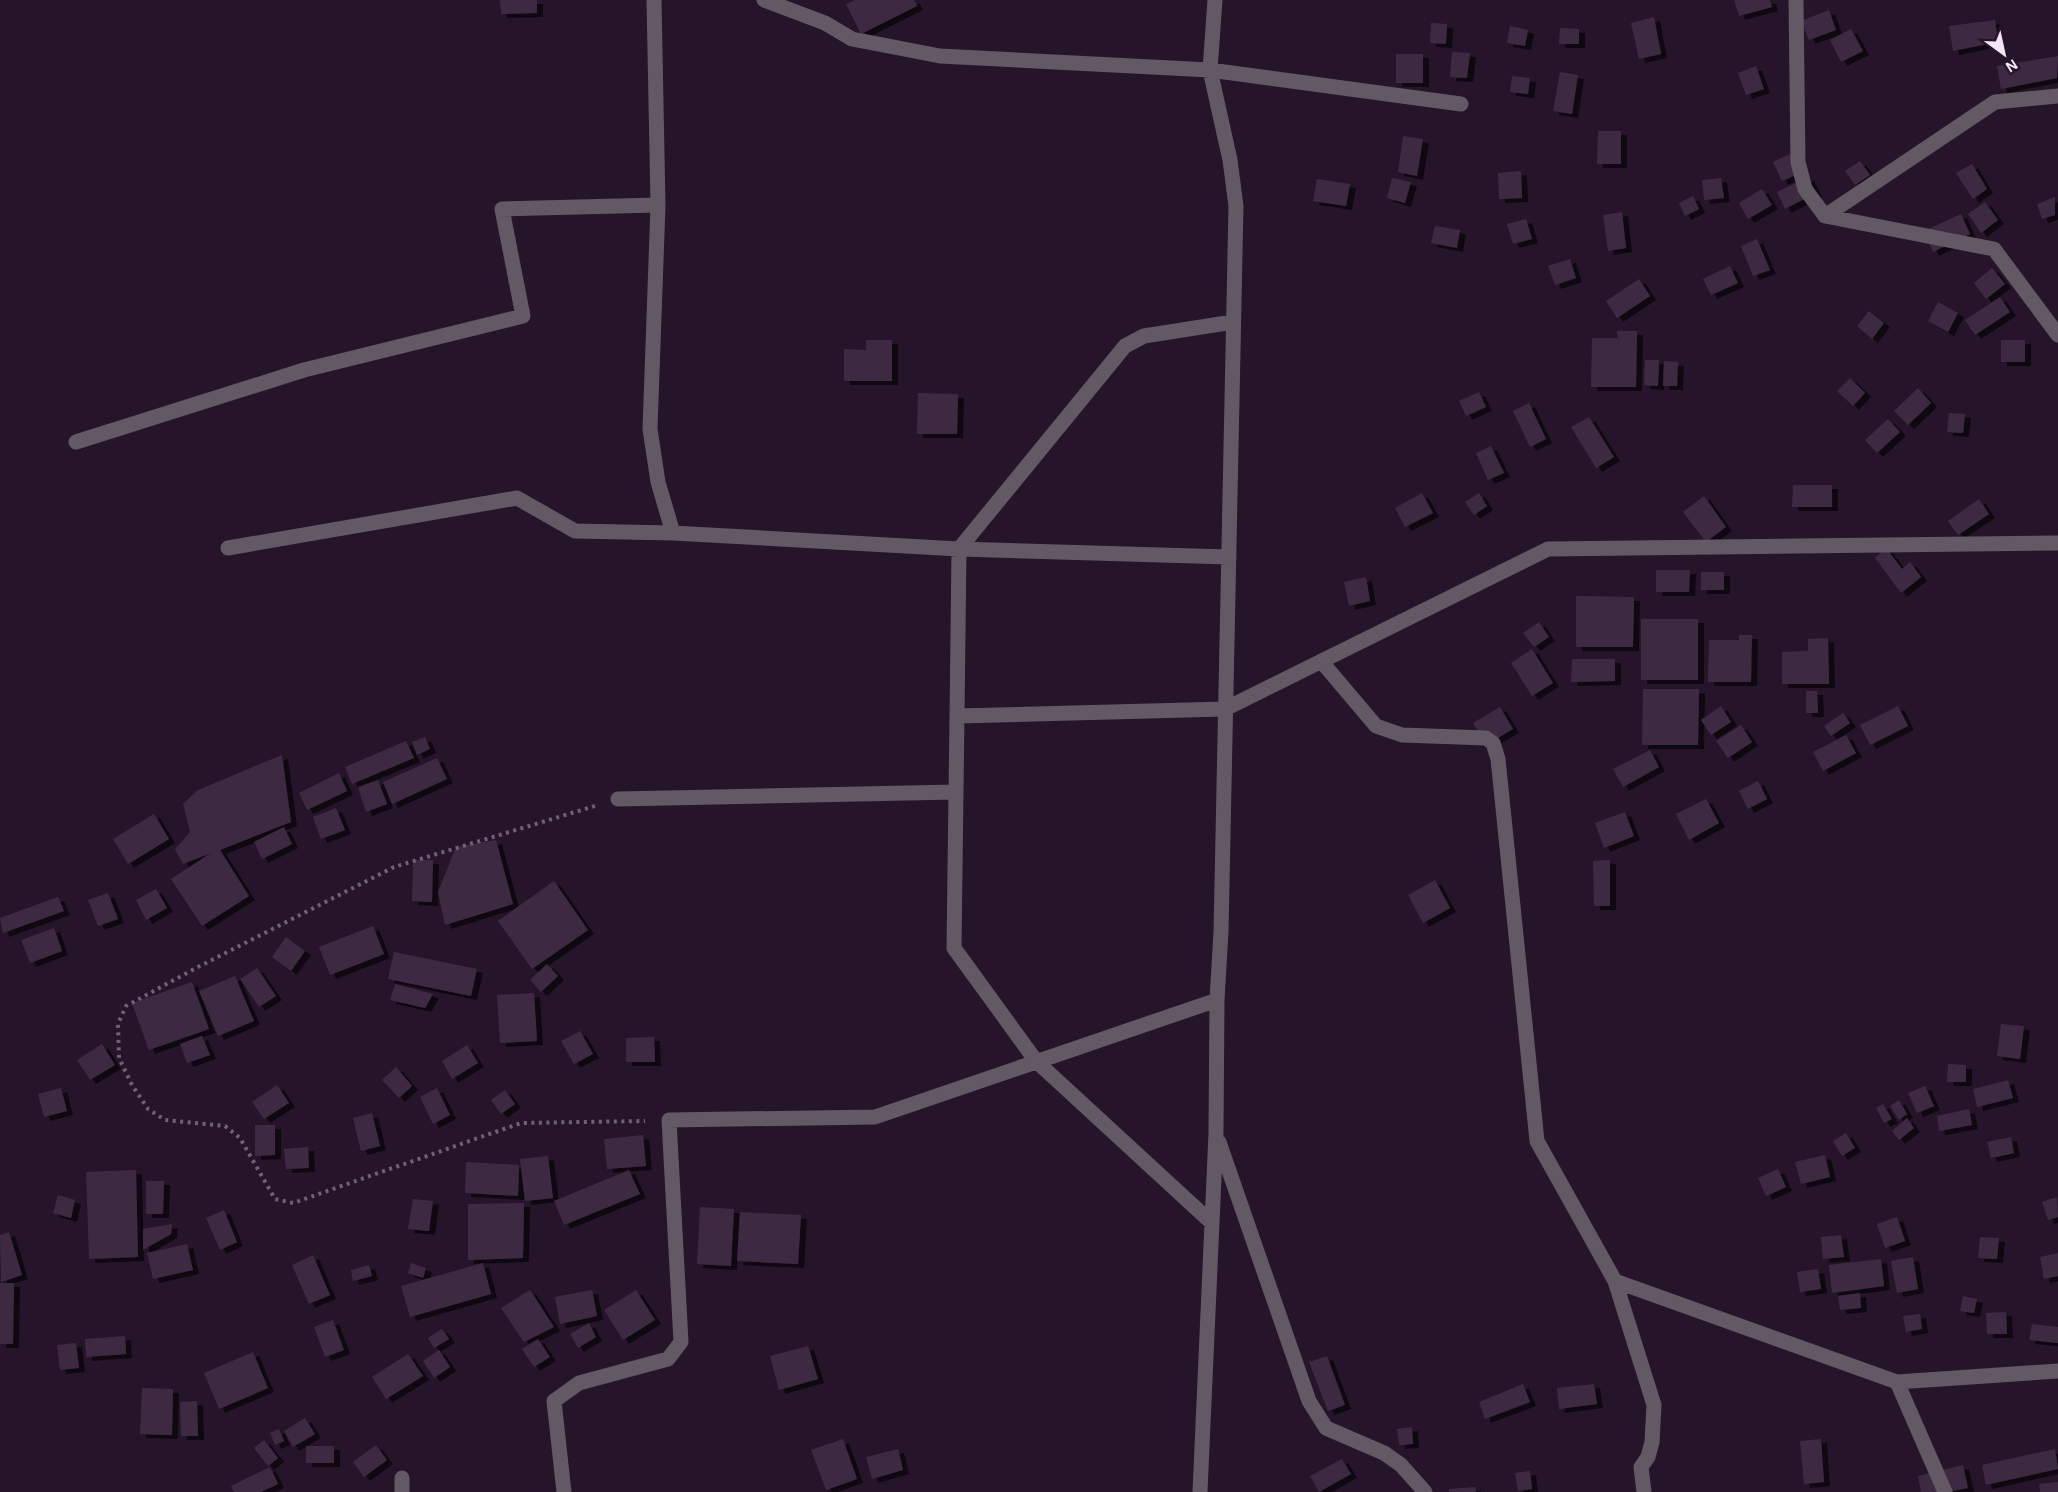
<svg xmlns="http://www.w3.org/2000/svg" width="2058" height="1492" font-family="'Alegreya Sans',sans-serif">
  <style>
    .building { fill: #3d2b42; filter: url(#shadow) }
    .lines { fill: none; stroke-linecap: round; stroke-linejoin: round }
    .path { stroke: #706174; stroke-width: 4; stroke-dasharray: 3 4.5; stroke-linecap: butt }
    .minor { stroke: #625964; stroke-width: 15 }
  </style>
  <defs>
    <filter id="shadow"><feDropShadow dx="6" dy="4" stdDeviation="0" flood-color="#0009"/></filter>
  </defs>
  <rect width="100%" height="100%" fill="#25142a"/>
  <path class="building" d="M500 0H537V13L501 14Z
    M855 0H914L917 6 861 34 846 4Z
    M1734 0H1770L1772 7 1739 16Z
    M1829 10 1836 30 1809 40 1801 21Z
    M1654 17 1661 54 1639 59 1631 23Z
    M1995 20 1998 42 1953 51 1949 26Z
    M1431 23 1447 24 1446 44 1430 43Z
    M1510 26 1528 30 1525 46 1507 43Z
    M1560 28 1579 29V44H1559Z
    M1851 29 1863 51 1841 62 1830 40Z
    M1452 52 1470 53 1467 78 1450 77Z
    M1396 54H1423V83H1396Z
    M2058 56 2057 78 2001 89 1997 66Z
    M1756 66 1764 89 1746 95 1738 73Z
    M1560 72 1578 75 1572 114 1553 111Z
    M1512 76 1530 78 1528 94 1510 92Z
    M1598 131H1621V164H1597Z
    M1403 136 1423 139 1417 176 1398 172Z
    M1794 152 1803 172 1782 181 1773 162Z
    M1860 161 1870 175 1855 185 1845 171Z
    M1972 164 1987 189 1973 199 1956 173Z
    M1521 171 1522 198 1499 199 1498 173Z
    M1808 177 1816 193 1785 209 1777 192Z
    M1392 178 1411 182 1405 203 1387 198Z
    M1721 178 1724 198 1704 200 1702 180Z
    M1317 179 1350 184 1346 206 1313 201Z
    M1762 189 1772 205 1748 219 1739 203Z
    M1693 196 1699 209 1685 216 1679 203Z
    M2055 197V215L2042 219 2037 204Z
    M1985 202 1998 220 1981 233 1968 214Z
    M1622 212 1626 248 1608 251 1603 215Z
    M1961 214 1970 234 1933 252 1924 231Z
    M1526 219 1532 239 1513 244 1507 224Z
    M1435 226 1460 230 1457 248 1431 243Z
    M1757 239 1770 270 1753 276 1741 246Z
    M1570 259 1576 278 1555 285 1548 266Z
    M1730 266 1738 283 1711 295 1703 279Z
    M1992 268 2005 284 1986 299 1974 283Z
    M1639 279 1650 296 1617 318 1606 301Z
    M2000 297 2010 312 1975 335 1965 320Z
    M1938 302 1958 313 1948 332 1928 321Z
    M1869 311 1884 323 1872 339 1857 326Z
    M1617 331H1637L1636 387H1591L1592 338H1618Z
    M866 340H892V381H844V349L866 350Z
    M2001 340H2025V362H2001Z
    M1645 360H1659L1658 386 1644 385Z
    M1664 361 1678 362 1677 386H1663Z
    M1850 378 1865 393 1853 406 1837 391Z
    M1918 388 1931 403 1908 425 1894 411Z
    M1479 392 1486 407 1466 416 1459 401Z
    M918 393 958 394 957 434H917Z
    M1529 403 1546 439 1530 447 1513 411Z
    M1949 413 1965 414 1963 433 1947 432Z
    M1589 417 1614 457 1596 468 1571 427Z
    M1888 419 1900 432 1877 453 1865 440Z
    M1491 446 1504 473 1488 480 1476 453Z
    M1793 485H1832V507H1792Z
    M1422 493 1433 513 1405 527 1395 508Z
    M1479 493 1487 506 1474 515 1465 502Z
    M1704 496 1726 527 1706 542 1683 512Z
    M1979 499 1989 514 1958 535 1948 521Z
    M1886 548 1902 569 1910 562 1921 577 1901 593 1875 558Z
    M1656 570H1690L1689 592H1656Z
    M1701 572H1724V590H1701Z
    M1366 577 1370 601 1349 606 1344 582Z
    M1576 596 1634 597 1633 647H1576Z
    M1641 619H1698V680H1641Z
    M1539 622 1549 637 1534 647 1523 633Z
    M1739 635H1752L1751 682H1708L1709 640H1739Z
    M1828 638 1829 684H1782V652L1808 651V639Z
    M1532 649 1553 683 1532 696 1511 663Z
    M1572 659H1615V681L1571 682Z
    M1643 689H1699L1698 745H1642Z
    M1806 691H1817L1818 713H1806Z
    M1721 706 1731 722 1711 735 1701 720Z
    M1898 706 1908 726 1870 745 1860 725Z
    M1500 707 1513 729 1486 745 1473 723Z
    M1843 713 1850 723 1831 736 1824 726Z
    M1741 725 1752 742 1728 758 1716 741Z
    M1846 735 1856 753 1823 771 1813 752Z
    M425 737 430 749 417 755 412 742Z
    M406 741 414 758 352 784 345 767Z
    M1650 750 1659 767 1623 787 1613 769Z
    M282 755 291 822 220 850 249 896 202 926 171 879 211 853 183 864 175 849 190 832 183 804 198 790Z
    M437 758 447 779 392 804 383 782Z
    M339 773 347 791 307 810 299 793Z
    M378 780 387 804 366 812 358 787Z
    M1758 781 1767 799 1748 809 1739 791Z
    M1706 799 1719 823 1689 840 1676 814Z
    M336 808 345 830 321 839 313 817Z
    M1625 812 1634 836 1604 848 1595 823Z
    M154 814 169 839 128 864 113 839Z
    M284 827 292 844 262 859 254 842Z
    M496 840 513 904 445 925 438 892 456 847Z
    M413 860H433L432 902 412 901Z
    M1610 860V906H1594L1593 861Z
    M1435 880 1450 908 1423 923 1408 895Z
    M554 881 588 930 532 969 498 921Z
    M156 889 167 908 146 920 136 900Z
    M108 893 118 919 98 926 88 900Z
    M58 897 64 911 3 933 0 918Z
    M373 926 384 954 330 975 319 947Z
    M54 928 62 951 30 963 21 940Z
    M286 937 305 951 291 971 272 957Z
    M394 952 477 969 471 996 388 979Z
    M547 964 558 976 541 992 530 980Z
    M257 968 276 996 259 1007 240 979Z
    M235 976 254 1021 218 1036 199 991Z
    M192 982 209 1029 149 1050 132 1003Z
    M395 984 433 994 425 1008 390 1000Z
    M534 993 537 1041 500 1043 497 995Z
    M2001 1024 2024 1026 2020 1059 1997 1056Z
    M580 1031 593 1054 574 1064 561 1041Z
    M202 1036 210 1055 187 1063 180 1044Z
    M654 1037 655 1062H626V1038Z
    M102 1044 115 1065 90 1080 77 1060Z
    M467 1045 478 1063 452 1079 442 1061Z
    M1948 1064 1966 1065V1082H1947Z
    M396 1067 412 1086 399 1098 382 1080Z
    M2008 1080 2013 1098 1977 1107 1973 1089Z
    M277 1085 289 1103 264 1119 252 1102Z
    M1925 1086 1934 1106 1917 1113 1908 1093Z
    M61 1088 67 1111 44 1117 38 1094Z
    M437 1088 450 1115 433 1124 420 1097Z
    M505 1090 515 1104 501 1114 491 1100Z
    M1899 1100 1907 1114 1899 1120 1890 1106Z
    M1883 1104 1892 1119 1884 1123 1876 1108Z
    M1969 1109 1972 1125 1939 1131 1937 1116Z
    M372 1113 380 1146 361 1151 353 1118Z
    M1907 1118 1914 1128 1899 1140 1892 1131Z
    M255 1125H275V1155L255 1156Z
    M1846 1133 1855 1148 1842 1156 1833 1141Z
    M643 1135 646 1166 607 1169 604 1139Z
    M2011 1137 2014 1153 1991 1158 1987 1142Z
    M308 1147 309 1168 286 1169 284 1149Z
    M1825 1155 1830 1177 1801 1184 1795 1162Z
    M548 1156 553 1198 525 1201 520 1159Z
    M466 1162 519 1165 518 1196 465 1193Z
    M1778 1169 1786 1187 1766 1196 1758 1178Z
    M136 1170 138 1257 89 1259 86 1172Z
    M629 1170 640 1194 564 1225 554 1201Z
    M146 1181H164L163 1214H146Z
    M58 1195 75 1200 71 1218 53 1213Z
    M2057 1197 2058 1217 2048 1220 2042 1202Z
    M413 1199 433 1201 429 1231 408 1229Z
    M524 1203 523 1258 468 1260V1204Z
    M700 1207 734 1209 731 1266 697 1264Z
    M224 1210 237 1242 220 1250 206 1218Z
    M740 1212 801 1215 798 1264 737 1261Z
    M1897 1217 1905 1241 1885 1248 1877 1224Z
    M172 1224 171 1234 143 1250V1229Z
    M9 1232 22 1275 1 1282 0 1235Z
    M1841 1235 1844 1257 1823 1259 1821 1237Z
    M1980 1237 1999 1238 1997 1259 1978 1258Z
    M187 1244 193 1270 153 1279 147 1253Z
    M2058 1253V1276L2044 1279 2040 1257Z
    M313 1255 330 1295 309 1304 292 1265Z
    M1913 1257 1918 1289 1897 1293 1891 1261Z
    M1881 1259 1884 1286 1832 1293 1829 1265Z
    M411 1263 426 1268 423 1278 408 1273Z
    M483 1263 491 1294 410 1317 401 1286Z
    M369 1265 372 1276 353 1281 351 1270Z
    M1818 1269 1821 1289 1800 1292 1797 1272Z
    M0 1283H14L13 1344H0Z
    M530 1290 554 1327 524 1342 501 1308Z
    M592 1290 597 1316 560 1324 555 1297Z
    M636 1290 655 1320 623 1340 604 1310Z
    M1860 1293 1861 1308 1840 1310 1838 1296Z
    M1963 1296 1977 1299 1974 1313 1960 1311Z
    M2006 1312 2007 1334H1987L1986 1313Z
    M1920 1314 1922 1329 1906 1332 1903 1316Z
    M333 1320 344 1350 325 1357 314 1327Z
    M589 1323 596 1337 578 1348 570 1334Z
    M2032 1324 2058 1327V1343L2029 1340Z
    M442 1329 449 1339 434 1348 428 1338Z
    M125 1336 126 1354 86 1357 85 1339Z
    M538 1339 550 1357 534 1367 522 1349Z
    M76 1343 79 1368 60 1370 57 1345Z
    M808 1346 818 1379 779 1390 770 1356Z
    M439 1350 450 1367 434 1378 423 1361Z
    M253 1352 268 1388 219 1409 204 1373Z
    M408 1354 423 1376 386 1399 372 1377Z
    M1327 1356 1345 1405 1328 1411 1309 1362Z
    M1523 1384 1530 1402 1485 1419 1479 1402Z
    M1594 1384 1597 1404 1559 1409 1557 1388Z
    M142 1388 173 1389 172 1435 140 1434Z
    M197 1401 198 1436H181L180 1402Z
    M305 1418 315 1434 293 1447 284 1431Z
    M1412 1427 1413 1444 1399 1445 1397 1429Z
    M279 1429 284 1441 275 1445 270 1433Z
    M843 1439 857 1479 826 1490 811 1450Z
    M1821 1439 1824 1482 1804 1484 1800 1441Z
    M264 1440 278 1458 268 1466 254 1448Z
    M376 1445 387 1460 364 1477 353 1462Z
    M306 1446H334V1463H306Z
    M898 1449 903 1470 872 1479 866 1457Z
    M2055 1449 2058 1469 1986 1485 1982 1465Z
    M1342 1459 1351 1474 1319 1492 1310 1476Z
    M1963 1465 1968 1488 1948 1492H1921L1918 1476Z
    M270 1467 278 1484 261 1492H234L231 1486Z
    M1530 1471 1532 1489 1518 1491 1515 1473Z
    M2058 1482V1492H2040L2039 1484Z
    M1475 1487 1476 1492H1449V1489Z"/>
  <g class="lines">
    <path class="path" d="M595 806 394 867 198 967 126 1006 118 1024 119 1058 132 1085 148 1109 165 1120 225 1126 240 1138 275 1199 293 1203 521 1123 645 1121"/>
    <path class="minor" d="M764 0 825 23 852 39 940 56 1210 70 1461 104
      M1796 0 1798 162 1805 189 1825 216 1994 249 2058 335
      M1825 216 1995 102 2058 96
      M76 442 304 370 523 316 502 209 658 205
      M673 533 959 549 1125 346 1144 336 1233 322
      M228 548 517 498 575 531 673 533 658 482 650 429 658 205 654 0
      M1321 661 1376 726 1402 735 1486 738 1493 743 1498 759 1537 1141 1615 1281 1654 1405 1652 1442 1648 1457 1641 1467 1644 1492
      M957 716 959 549 1229 557
      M956 792 954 948 1036 1061 1212 1223
      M618 799 956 792 957 716 1225 709 1548 549 2058 543
      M1219 1142 1309 1401 1326 1428 1384 1453 1401 1465 1425 1492
      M1615 1281 1897 1382 1945 1492
      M1897 1382 2058 1371
      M402 1478V1492
      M564 1492 554 1401 579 1383 668 1359 681 1342 669 1120 875 1117 1217 1000
      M1200 1492 1216 1133 1217 1000 1221 932 1236 206 1230 160 1210 70 1215 0"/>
  </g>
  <g transform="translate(2004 54) rotate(147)" stroke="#25142a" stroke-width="4.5" paint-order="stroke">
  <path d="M0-4.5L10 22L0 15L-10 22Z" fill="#f2e6f5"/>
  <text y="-9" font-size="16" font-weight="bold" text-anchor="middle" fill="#f2e6f5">N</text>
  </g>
</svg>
